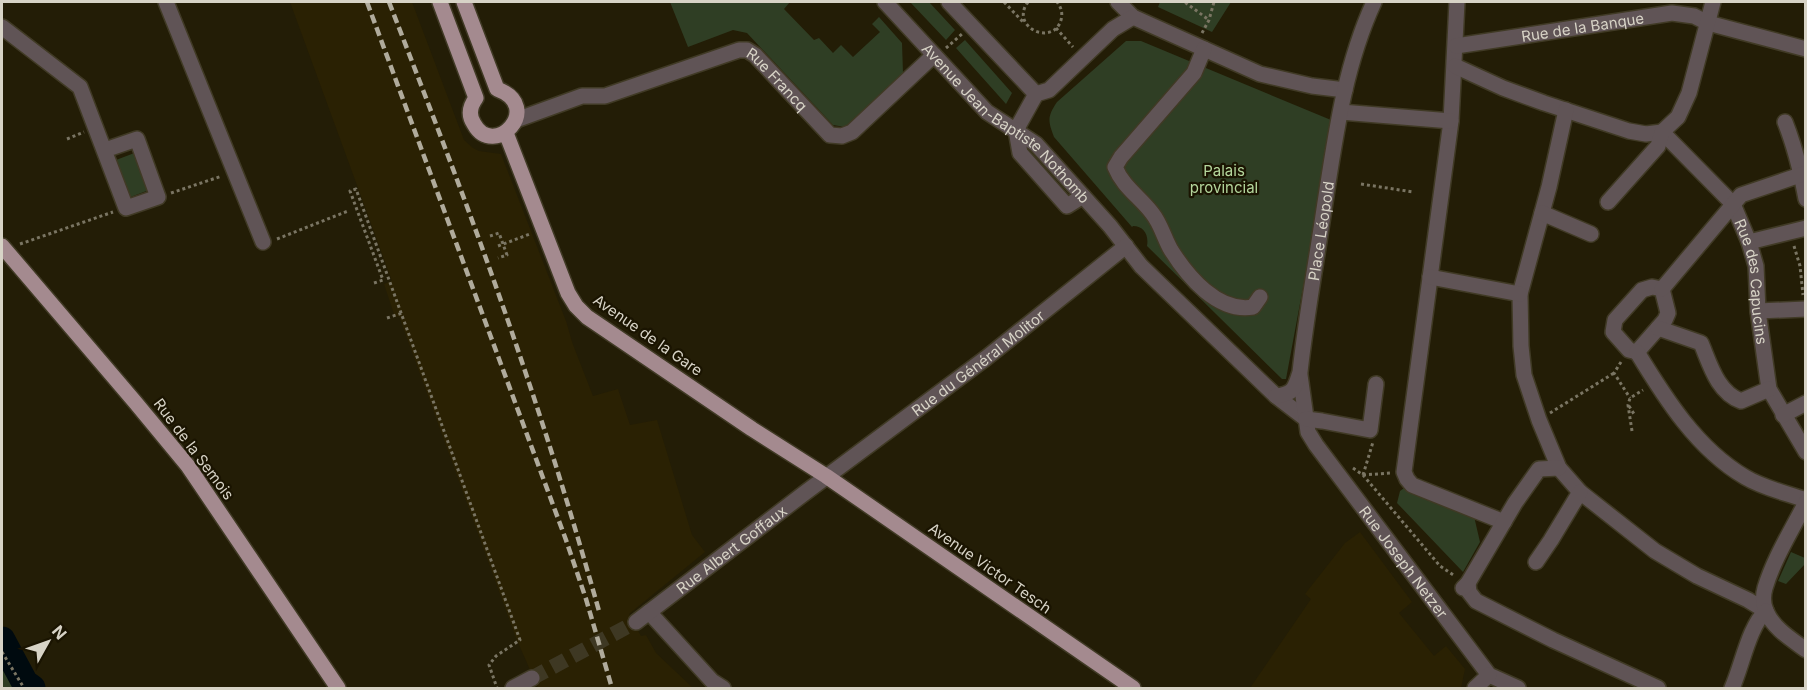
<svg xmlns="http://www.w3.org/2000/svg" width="1807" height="690" font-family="Inter,sans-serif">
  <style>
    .built { fill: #2a2103 }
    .green { fill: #2f3e24 }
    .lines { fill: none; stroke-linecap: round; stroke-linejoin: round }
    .river { stroke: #000a0f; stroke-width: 27 }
    .minor-tunnel { stroke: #3e3823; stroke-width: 15; stroke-dasharray: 15 8; stroke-linecap: butt }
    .minor-casing { stroke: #403a25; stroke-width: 18 }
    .major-casing { stroke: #403a25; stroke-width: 18 }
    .path { stroke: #7a7563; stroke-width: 3; stroke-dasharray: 3 3; stroke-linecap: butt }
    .minor { stroke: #605456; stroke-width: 15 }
    .major { stroke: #a48a8f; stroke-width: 15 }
    .rail { stroke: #b0ab9c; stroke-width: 4.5; stroke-dasharray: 9 4.5; stroke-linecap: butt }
    .labels { text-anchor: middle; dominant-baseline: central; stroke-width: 4.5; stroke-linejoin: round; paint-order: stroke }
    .street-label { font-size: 15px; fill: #d7d3c6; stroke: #1a1401 }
    .park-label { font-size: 15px; fill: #b4d69c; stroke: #1a1401 }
  </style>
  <rect width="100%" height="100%" fill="#231d06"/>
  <path class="built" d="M290 2H412L464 140 473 148 479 151 501 154 566 321 572 342 593 396 618 389 630 425 657 420 692 535 705 552 629 614 641 636 646 635 656 653 693 688H538L516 638 399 316 395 317 384 284 392 281Z
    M1360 532 1412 602 1399 613 1434 656 1446 646 1465 669 1461 688H1250L1311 599 1305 594 1345 543Z"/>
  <path class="green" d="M670 2H790L784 9 814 40 819 38 833 53 841 45 853 57 880 32 872 24 879 17 902 43 903 73 845 127 833 125 747 33 733 30 688 47Z
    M910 2H929L955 30 946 40Z
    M1160 2H1231L1212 32 1158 7Z
    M965 40 1012 93 1006 104 956 48Z
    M1126 41H1141L1331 120 1309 254 1310 255 1307 273H1306V282H1304L1286 379H1282L1147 246C1149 235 1144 226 1133 226L1132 227 1054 137C1048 121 1047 117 1057 102Z
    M137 152 149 190 128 198 116 160Z
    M1407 486 1473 512 1480 542 1463 572 1397 503 1400 491Z
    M1791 552 1805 558V564L1786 584 1778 581Z
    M2 652 24 688H2Z"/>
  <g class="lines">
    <path class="river" d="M2 640 25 683 32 688"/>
    <path class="minor-tunnel" d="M532 678 636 622"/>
    <g class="minor-casing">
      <g id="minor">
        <path d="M166 2 263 242"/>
        <path id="s1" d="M885 2 987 112 1036 144 1110 226 1141 266 1276 396 1306 419"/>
        <path d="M949 2 1036 94"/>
        <path d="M1118 2 1133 17 1260 74 1312 86 1345 90"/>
        <path d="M1457 2 1451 121 1404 472 1407 479 1412 485 1504 522"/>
        <path d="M2 27 80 87 126 208 158 197 137 139 105 150"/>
        <path id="s2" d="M1456 46 1672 13 1694 16 1708 23 1806 49"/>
        <path d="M1204 49 1194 73 1121 157 1115 167C1123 187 1140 197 1152 213 1161 224 1164 238 1171 250 1188 277 1218 313 1253 307L1260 297"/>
        <path d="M1455 66 1503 88 1544 103 1629 131 1646 134 1662 132"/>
        <path d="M1566 110 1549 187 1520 294 1521 346 1524 375 1539 420 1559 468 1580 492 1655 551 1697 576 1748 600 1766 611"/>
        <path d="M1341 112 1451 121"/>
        <path id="s3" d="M516 120 582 96H605L739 50H747L755 55 830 135 842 136 852 132 934 55"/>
        <path d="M1785 122C1795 147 1801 172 1806 199"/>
        <path d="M1016 130 1036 94 1049 90 1113 29 1133 17"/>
        <path d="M1016 130 1020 153 1067 206 1083 196"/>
        <path id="s4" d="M1662 132 1733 204 1749 242 1756 266 1758 311 1769 389 1806 452"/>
        <path d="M1608 202 1658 146 1662 132 1678 117 1689 93 1713 2"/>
        <path d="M1542 213 1591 234"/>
        <path d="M1749 242 1806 228"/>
        <path d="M1430 277 1520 294"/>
        <path d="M1652 287 1662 289 1668 313 1665 320 1637 352 1629 350 1613 332 1615 320 1642 290Z"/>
        <path d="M1662 289 1741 195 1806 173"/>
        <path d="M1758 311 1806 309"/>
        <path d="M1658 328 1701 343C1710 364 1717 392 1741 401L1769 389"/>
        <path d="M1637 352C1665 398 1697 449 1745 477 1763 488 1786 493 1806 500"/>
        <path id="s5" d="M1300 375 1308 432 1316 445 1489 675 1518 688"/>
        <path id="s6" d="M1276 396C1294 394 1295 388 1300 372 1306 317 1316 263 1324 209 1335 139 1344 67 1374 2"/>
        <path d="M1783 415 1806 403"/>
        <path d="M1306 419 1322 421 1370 430 1376 384"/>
        <path d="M1806 502C1792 530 1774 558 1765 588 1763 595 1763 604 1766 611 1773 628 1791 639 1806 650"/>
        <path d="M1536 562 1551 540 1580 492"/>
        <path d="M1468 583 1469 592 1476 601 1553 640 1658 688"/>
        <path d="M1463 588 1468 583 1515 503 1539 469 1559 468"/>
        <path d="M649 612 712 681 723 688"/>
        <path id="s7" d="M636 622 806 492 986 358 1126 246"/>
        <path d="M513 688 532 678"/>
        <path d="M1475 688 1489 675"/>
        <path d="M1732 688C1742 666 1749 626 1766 611"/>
      </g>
    </g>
    <g class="major-casing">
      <path id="major" d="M440 2 476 98C470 106 468 115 474 124 494 160 545 107 497 89L464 2
        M506 133 568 293 576 306 587 317 752 429 826 476 1133 688
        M2 246 135 402 188 466 338 688"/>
    </g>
    <path class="path" d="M1004 2 1024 23
      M1028 2C1009 27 1053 47 1061 20 1063 13 1061 7 1057 2
      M1186 2V3L1209 20
      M1056 28 1073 47
      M1202 33 1209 20 1214 2
      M946 48 962 34
      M67 139 84 132
      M1361 184 1413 192
      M171 193 222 176
      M490 236 499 233 507 255 498 258
      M277 239 348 211
      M20 244 113 212
      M498 246 530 234
      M1794 246 1800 266 1803 295
      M374 283 383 280 350 191 356 189 520 640 496 656 489 665 497 688
      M387 318 402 313
      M1621 362 1614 373 1630 398
      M1629 406 1634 414
      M1550 413 1614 373
      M1632 431 1628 405 1630 398 1643 390
      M1353 468 1363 475 1440 566 1455 576
      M1363 475 1373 442
      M1363 475 1391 473
      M2 652 24 688"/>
    <use href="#minor" class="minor"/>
    <use href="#major" class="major"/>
    <path class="rail" d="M367 2 566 540 586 599 612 688
      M389 2C437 126 485 250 527 377 553 454 577 533 599 611"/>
  </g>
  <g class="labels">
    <g class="street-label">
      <text stroke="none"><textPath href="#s2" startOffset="128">Rue de la Banque</textPath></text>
      <text stroke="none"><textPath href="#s3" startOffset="285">Rue Francq</textPath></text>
      <text stroke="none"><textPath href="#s1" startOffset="172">Avenue Jean-Baptiste Nothomb</textPath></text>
      <text stroke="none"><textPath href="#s6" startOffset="180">Place Léopold</textPath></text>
      <text stroke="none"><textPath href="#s4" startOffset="182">Rue des Capucins</textPath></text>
      <text transform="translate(648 335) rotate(35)">Avenue de la Gare</text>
      <text stroke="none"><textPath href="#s7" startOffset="429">Rue du Général Molitor</textPath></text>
      <text transform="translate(194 449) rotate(53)">Rue de la Semois</text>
      <text stroke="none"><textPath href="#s7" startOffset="120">Rue Albert Goffaux</textPath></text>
      <text stroke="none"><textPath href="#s5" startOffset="219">Rue Joseph Netzer</textPath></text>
      <text transform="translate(990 568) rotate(35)">Avenue Victor Tesch</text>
    </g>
    <g class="park-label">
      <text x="1224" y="170">Palais<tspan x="1224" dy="17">provincial</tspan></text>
    </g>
  </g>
  <rect width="1807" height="690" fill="none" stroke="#d7d3c6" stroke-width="6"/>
  <g transform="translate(48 642) rotate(50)" stroke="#1a1401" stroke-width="4.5" paint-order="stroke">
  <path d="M0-4.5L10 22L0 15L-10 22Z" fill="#d7d3c6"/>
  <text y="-9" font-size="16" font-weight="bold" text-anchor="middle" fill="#d7d3c6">N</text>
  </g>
</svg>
